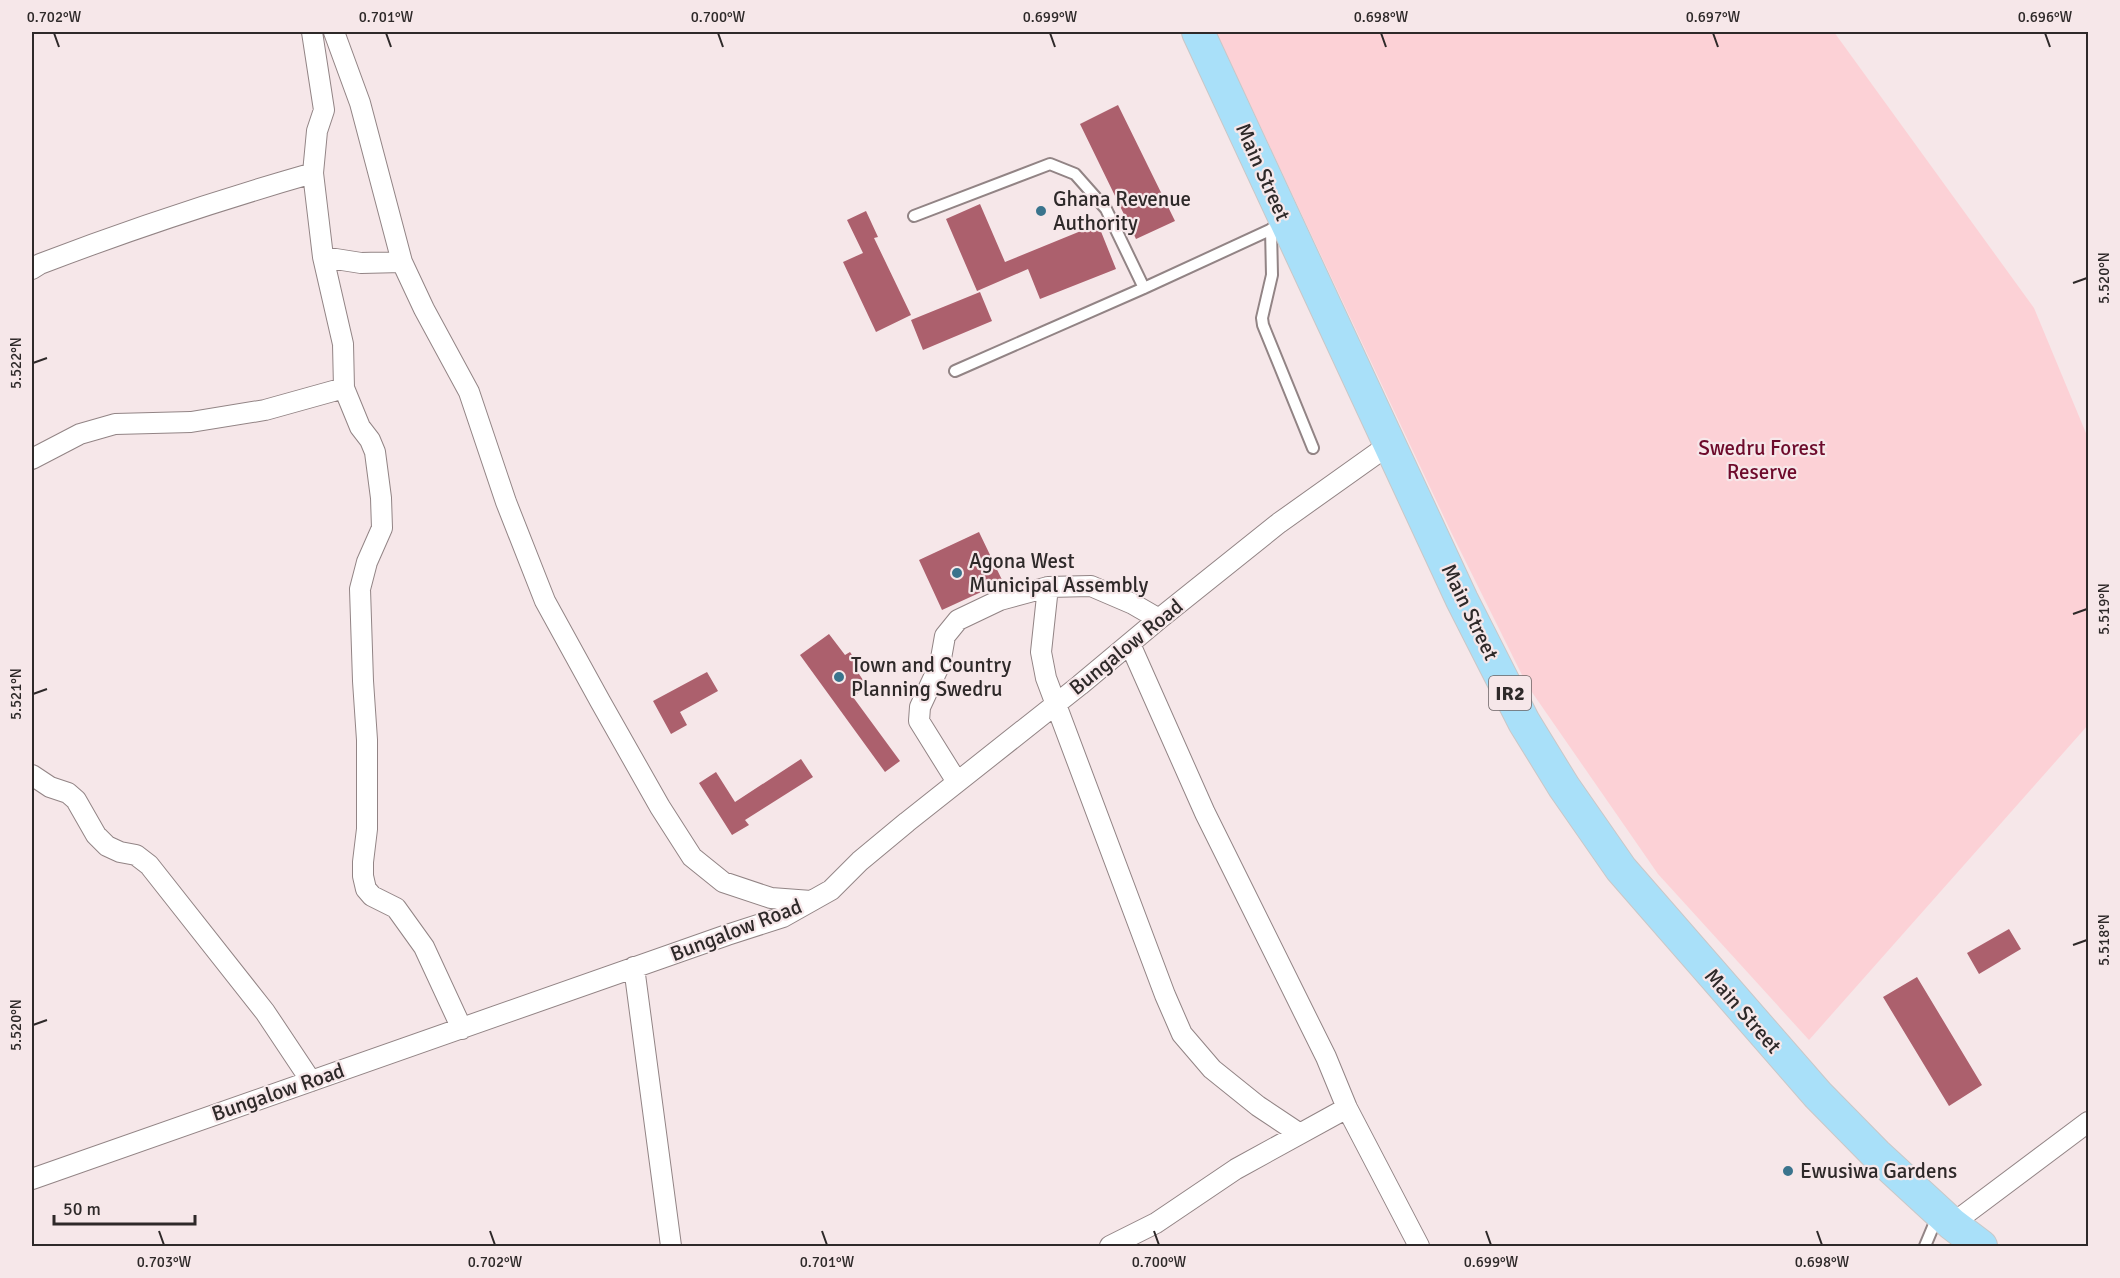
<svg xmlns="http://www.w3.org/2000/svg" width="2120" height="1278" font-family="Signika,sans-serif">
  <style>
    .green { fill: #fcd1d6 }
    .building { fill: #ac606d }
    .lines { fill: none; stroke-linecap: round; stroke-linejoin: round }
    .service-casing { stroke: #928485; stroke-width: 14 }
    .minor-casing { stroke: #928485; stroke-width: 22 }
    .primary-casing { stroke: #c9c7c7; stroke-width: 34 }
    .service { stroke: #fff; stroke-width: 10 }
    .minor { stroke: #fff; stroke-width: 20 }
    .primary { stroke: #a9e0f9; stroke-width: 32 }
    .ticks { fill: none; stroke: #2e2929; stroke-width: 2 }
    .poi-dot { fill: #3a748d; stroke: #f6e7e9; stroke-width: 2 }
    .labels { text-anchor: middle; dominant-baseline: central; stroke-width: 4.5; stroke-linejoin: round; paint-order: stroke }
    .shield { fill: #f6e7e9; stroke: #6a6263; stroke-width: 1.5 }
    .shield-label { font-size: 20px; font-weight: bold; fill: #2e2929 }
    .street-label { font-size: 21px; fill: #2e2929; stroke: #f6e7e9 }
    .poi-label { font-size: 21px; fill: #2e2929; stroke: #f6e7e9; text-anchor: start }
    .park-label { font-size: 21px; fill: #6d0a2b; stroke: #f6e7e9 }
    .neatline { fill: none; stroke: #2e2929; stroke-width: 2 }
    .ticks-label { font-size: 15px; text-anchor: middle; fill: #2e2929 }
  </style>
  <rect width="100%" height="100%" fill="#f6e7e9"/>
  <path class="green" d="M1216 32H1834L2034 308 2088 438V725L1809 1040 1658 874 1527 685 1451 532Z"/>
  <path class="building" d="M1118 105 1175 221 1136 239 1080 124Z
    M980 204 1005 262 1098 224 1116 269 1040 299 1028 269 977 291 946 219Z
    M866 211 878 237 874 238 911 315 876 332 843 262 863 253 847 220Z
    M980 292 992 321 923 350 911 320Z
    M979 532 1003 582 942 610 919 560Z
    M829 634 845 655 850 652 859 665 855 668 867 686 853 697 900 761 885 772 800 655Z
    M707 672 718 691 680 712 687 725 671 734 653 701Z
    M801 759 813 777 745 820 749 825 732 835 699 783 716 772 735 802Z
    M2009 929 2021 949 1979 974 1967 953Z
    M1917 977 1982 1085 1949 1106 1883 997Z"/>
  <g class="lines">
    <g class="service-casing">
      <path id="service" d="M914 216 1050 164 1075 174 1106 209 1144 288
        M1271 229 1272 275 1262 318 1263 325 1313 448
        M955 371 1144 288 1283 224
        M1925 1246 1938 1215"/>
    </g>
    <g class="minor-casing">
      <path id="minor" d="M312 32 324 110 317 131 313 173 323 257 343 344 344 388 360 427 370 440 375 452 381 498 382 528 367 562 360 589 363 681 367 740V829L363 862V876L366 889 372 896 396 908 424 947 462 1029
        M334 32 360 103 402 262 424 309 469 392 506 502 545 601 600 701 660 807 692 857 723 882 771 898 811 901
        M323 257 361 263 402 262
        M32 269 40 264C131 229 219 200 313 173
        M32 459 80 434 115 424 191 422 265 410 344 388
        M1048 587 1041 652 1046 678 1165 995 1182 1034 1212 1069 1258 1106 1300 1134
        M1130 644 1205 813 1326 1057 1347 1108 1419 1246
        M32 775 50 787 68 793 76 800 96 835 107 846 120 852 136 855 149 865 265 1012 311 1081
        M957 782 919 721 920 707 940 664 945 636 958 620 1000 600 1048 587 1091 586 1133 604 1159 619
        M634 967 671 1246
        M32 1179 727 935 783 917 831 890 860 861 907 822 1080 685 1159 619 1279 523 1390 444
        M1952 1224 2088 1122
        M1110 1246 1156 1223 1236 1169 1347 1108"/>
    </g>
    <g class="primary-casing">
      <path id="primary" d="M1198 32 1462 600 1524 722 1564 787 1621 869 1818 1095 1876 1154 1952 1224 1981 1246"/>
    </g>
    <use href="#service" class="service"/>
    <use href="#minor" class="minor"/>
    <use href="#primary" class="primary"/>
  </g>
  <path class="ticks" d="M54 33 59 47M386 33 391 47M718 33 723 47M1050 33 1055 47M1381 33 1386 47M1713 33 1718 47M2045 33 2050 47M2073 283 2087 278M33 363 47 358M2073 614 2087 609M33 694 47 689M2073 945 2087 940M33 1025 47 1020M159 1231 164 1245M490 1231 495 1245M822 1231 827 1245M1154 1231 1159 1245M1486 1231 1491 1245M1817 1231 1822 1245"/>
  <g class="poi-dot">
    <circle cx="1041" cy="211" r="6"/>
    <circle cx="957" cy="573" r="6"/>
    <circle cx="839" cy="677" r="6"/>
    <circle cx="1788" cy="1171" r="6"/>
  </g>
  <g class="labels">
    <rect class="shield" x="1489" y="676" width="42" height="34" rx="4.5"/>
    <g class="shield-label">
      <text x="1510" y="693">IR2</text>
    </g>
    <g class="street-label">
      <text transform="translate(1263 172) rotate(66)">Main Street</text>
      <text transform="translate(1470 612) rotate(64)">Main Street</text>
      <text transform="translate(1126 647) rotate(-39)">Bungalow Road</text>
      <text transform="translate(736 930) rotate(-21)">Bungalow Road</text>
      <text transform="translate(1743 1011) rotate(49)">Main Street</text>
      <text transform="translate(278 1092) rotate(-19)">Bungalow Road</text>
    </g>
    <g class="poi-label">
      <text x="1053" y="199">Ghana Revenue<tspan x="1053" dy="24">Authority</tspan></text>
      <text x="969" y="561">Agona West<tspan x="969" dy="24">Municipal Assembly</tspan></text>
      <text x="851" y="665">Town and Country<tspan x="851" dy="24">Planning Swedru</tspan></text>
      <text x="1800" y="1171">Ewusiwa Gardens</text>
    </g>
    <g class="park-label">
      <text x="1762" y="448">Swedru Forest<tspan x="1762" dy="24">Reserve</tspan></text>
    </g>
  </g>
  <rect width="2120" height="1278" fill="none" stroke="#f6e7e9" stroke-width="66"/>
  <path d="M54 1215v9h141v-9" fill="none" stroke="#2e2929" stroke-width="3"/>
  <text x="63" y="1215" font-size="18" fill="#2e2929" stroke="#f6e7e9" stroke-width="4.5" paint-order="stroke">50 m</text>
  <rect x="33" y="33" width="2054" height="1212" class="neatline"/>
  <g class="ticks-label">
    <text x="54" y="22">0.702°W</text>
    <text x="386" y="22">0.701°W</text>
    <text x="718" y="22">0.700°W</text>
    <text x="1050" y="22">0.699°W</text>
    <text x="1381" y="22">0.698°W</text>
    <text x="1713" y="22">0.697°W</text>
    <text x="2045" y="22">0.696°W</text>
    <text transform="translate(2104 278) rotate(-90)" y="5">5.520°N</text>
    <text transform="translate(16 363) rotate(-90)" y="5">5.522°N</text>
    <text transform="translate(2104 609) rotate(-90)" y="5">5.519°N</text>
    <text transform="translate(16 694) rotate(-90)" y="5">5.521°N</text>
    <text transform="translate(2104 940) rotate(-90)" y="5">5.518°N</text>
    <text transform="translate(16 1025) rotate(-90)" y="5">5.520°N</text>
    <text x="164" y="1267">0.703°W</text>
    <text x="495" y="1267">0.702°W</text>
    <text x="827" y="1267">0.701°W</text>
    <text x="1159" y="1267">0.700°W</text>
    <text x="1491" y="1267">0.699°W</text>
    <text x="1822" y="1267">0.698°W</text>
  </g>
</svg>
